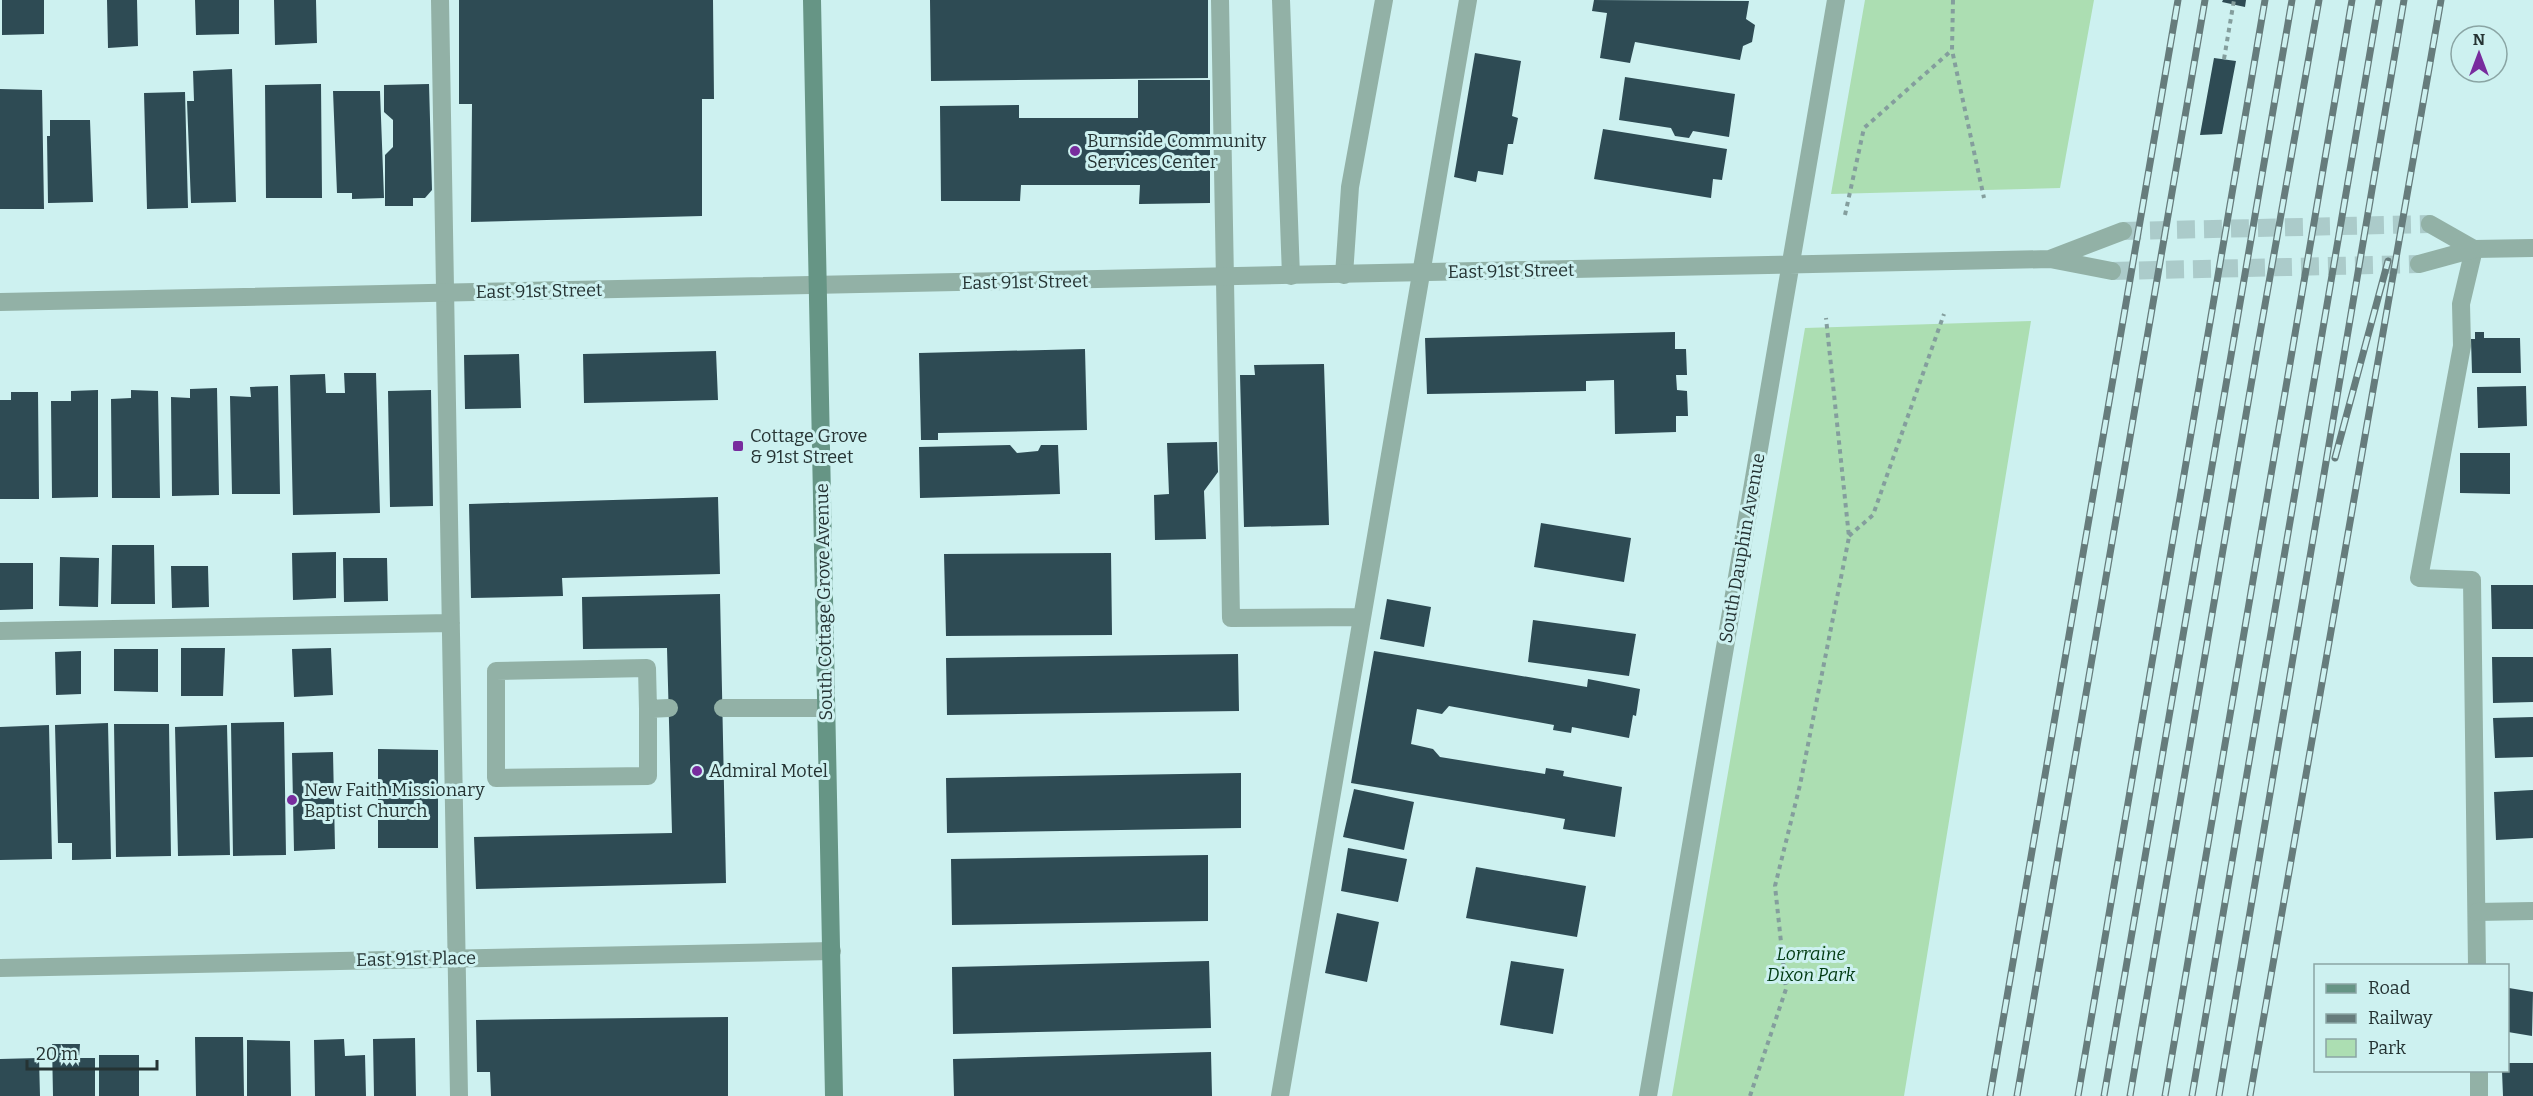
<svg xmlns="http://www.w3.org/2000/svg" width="2533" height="1096" font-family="Bitter,serif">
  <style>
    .green { fill: #acdeb2 }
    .building { fill: #2e4b54 }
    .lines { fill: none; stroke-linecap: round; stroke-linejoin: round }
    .street-tunnel { stroke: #abcbca; stroke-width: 18; stroke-dasharray: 18 9; stroke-linecap: butt }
    .path { stroke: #849e9d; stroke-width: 4; stroke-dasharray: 4.5 4.5; stroke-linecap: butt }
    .lane { stroke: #92b1a6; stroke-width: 18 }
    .street { stroke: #92b1a6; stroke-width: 18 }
    .secondary { stroke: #669585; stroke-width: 18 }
    .rail-casing { stroke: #667c7c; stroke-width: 7 }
    .rail { stroke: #cdf1f0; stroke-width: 4.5; stroke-dasharray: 14; stroke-linecap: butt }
    .poi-dot { fill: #782c9e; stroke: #cdf1f0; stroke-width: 2 }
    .labels { text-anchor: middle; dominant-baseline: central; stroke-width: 6; stroke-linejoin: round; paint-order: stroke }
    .poi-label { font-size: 18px; fill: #253333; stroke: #cdf1f0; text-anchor: start }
    .street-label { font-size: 18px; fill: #253333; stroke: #cdf1f0 }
    .park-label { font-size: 18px; font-style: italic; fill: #003a11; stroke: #cdf1f0 }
  </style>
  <rect width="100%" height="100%" fill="#cdf1f0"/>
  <path class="green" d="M1865 0H2094L2060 188 1831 194Z
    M2031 321 1904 1096H1672L1805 328Z"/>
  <path class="building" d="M2 0H44V34L2 35Z
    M107 0H137L138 46 108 48Z
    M195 0H239V34L196 35Z
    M274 0H316L317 43 275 45Z
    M459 0H713L714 99H702V216L471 222 472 104H459Z
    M930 0H1208V78L931 81Z
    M1594 0 1749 1 1746 19 1755 25 1752 42 1743 46 1740 60 1635 42 1630 63 1600 58 1607 13 1592 11Z
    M2223 0H2246L2245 7 2222 2Z
    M1475 53 1521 61 1512 116 1518 118 1513 144H1508L1503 175 1478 171 1476 182 1454 177Z
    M2214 58 2236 61 2222 134 2200 135Z
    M232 69 236 202 191 203 187 101H194L193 71Z
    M1625 77 1735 94 1729 137 1693 131 1689 138 1675 136 1671 128 1619 120Z
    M1138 80H1210V203L1139 204 1140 185H1021L1020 201H941L940 106 1019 105V118H1138Z
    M321 84 322 198H266L265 85Z
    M429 84 432 190 425 198H413V206H385V155L393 147V120L384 112V85Z
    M0 89 42 90 44 209H0Z
    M333 91H380L384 198 352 199V193H337Z
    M185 92 188 208 147 209 144 93Z
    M50 120H90L93 202 48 203 47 136H50Z
    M1603 129 1727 149 1722 180 1713 179 1711 198 1594 179Z
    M1675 332V349H1686L1687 375H1676L1677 390 1687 391 1688 416H1676V432L1615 434 1614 380 1586 381V391L1427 394 1425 338Z
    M2475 332H2484V338H2520L2521 373H2472L2471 339H2475Z
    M1085 349 1087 430 938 433V440H921L919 353Z
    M716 351 718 400 584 403 583 354Z
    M519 354 521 408 465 409 464 355Z
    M1324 364 1329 525 1244 527 1240 375H1255L1254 365Z
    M344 373H376L380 513 293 515 290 375 325 374 326 393H345Z
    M278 386 280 494H232L230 396 251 397 250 387Z
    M2526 386 2527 426 2478 428 2477 387Z
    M217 388 219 495 172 496 171 397 190 398V389Z
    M98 390V497L52 498 51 401H71V391Z
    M131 390 158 391 160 498H112L111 399 131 398Z
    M431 390 433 506 390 507 388 391Z
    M11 392H38L39 499H0V400H11Z
    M1217 442 1218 472 1204 491 1206 539 1155 540 1154 495 1169 494 1167 443Z
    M1010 445 1017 453 1038 451 1041 445H1058L1060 494 920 498 919 447Z
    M2460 453H2510V494L2460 493Z
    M718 497 720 574 562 578 563 596 471 598 469 504Z
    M1541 523 1631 538 1624 582 1534 567Z
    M112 545H154L155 604H111Z
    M336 552V598L293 600 292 553Z
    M1111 553 1112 635 946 636 944 554Z
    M60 557 99 558 98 607 59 606Z
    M343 558H387L388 601 344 602Z
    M0 563H33V609L0 610Z
    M171 566H208L209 607 172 608Z
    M2491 585H2533V629H2492Z
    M720 594 726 883 476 889 474 837 672 833 667 648 583 649 582 597Z
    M1387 599 1431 607 1424 647 1380 639Z
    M1533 620 1636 634 1629 676 1528 662Z
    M181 648H225L223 696H181Z
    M331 648 333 695 294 697 292 649Z
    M114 649H158V692L114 691Z
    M81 651V694L56 695 55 652Z
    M1374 651 1587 687 1588 679 1640 689 1636 716 1633 715 1629 738 1572 727 1571 733 1553 730 1554 725 1449 706 1442 714 1417 709 1411 744 1433 749 1440 757 1545 774 1546 768 1564 771 1563 776 1622 787 1615 837 1563 829 1565 819 1351 783Z
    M1238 654 1239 711 947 715 946 658Z
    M2492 657H2533V702L2493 703Z
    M2533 717V757L2495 758 2493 718Z
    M284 722 286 855 233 856 231 723Z
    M108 723 111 859 72 860V843H58L55 725Z
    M114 724H169L171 856 116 857Z
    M49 725 52 859 0 860V727Z
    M227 725 230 855 178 856 175 727Z
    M378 749 438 750V848H378Z
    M333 752 335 849 294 851 292 753Z
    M1241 773V828L947 833 946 778Z
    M1354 789 1414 802 1404 850 1343 837Z
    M2533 790V838L2496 840 2494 792Z
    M1348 848 1407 859 1398 902 1341 891Z
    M1208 855V921L952 925 951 859Z
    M1476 867 1586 886 1577 937 1466 918Z
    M1337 913 1379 922 1367 982 1325 973Z
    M1209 961 1211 1028 953 1034 952 967Z
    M1511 961 1564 969 1553 1034 1500 1025Z
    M2509 988 2533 992 2532 1036 2508 1032Z
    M728 1017V1096H491L490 1072H477L476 1020Z
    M195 1037H243L244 1096H196Z
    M415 1038 416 1096H374L373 1039Z
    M344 1039 345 1056 365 1055 366 1096H315L314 1040Z
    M247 1040 290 1041 291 1096H247Z
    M52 1044H80L79 1058H95V1096H53Z
    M1211 1052 1212 1096H954L953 1059Z
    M99 1055H139V1096H99Z
    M39 1058 40 1096H0V1059Z
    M2508 1063H2533V1096H2503L2502 1071H2508Z"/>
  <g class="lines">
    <path class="street-tunnel" d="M2123 231 2430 224
      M2112 271 2419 264"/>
    <path class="path" d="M1953 0 1952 50 1984 198
      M2224 59 2234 0
      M1845 215 1864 128 1952 50
      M1849 536 1873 515 1944 314
      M1750 1096 1786 989 1775 886 1800 785 1849 537 1826 318"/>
    <path class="lane" d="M440 0 459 1096
      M1220 0 1231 618 1362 617
      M1281 0 1291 276
      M2474 249 2461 304 2462 346 2419 578 2472 580 2477 966
      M1344 275 1350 187 1384 0
      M0 631 451 623
      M723 708H826
      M648 709V776L496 778V671L647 668 648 709 669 708
      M2479 1070V1096
      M1280 1096 1468 0"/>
    <path class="street" d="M2430 224 2474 249
      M2050 259 2123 231
      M2419 264 2474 249 2533 248
      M0 302 2050 259 2112 271
      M2477 912 2533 911
      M0 968 832 951
      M1648 1096 1836 0"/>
    <path class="secondary" d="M812 0 834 1096"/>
    <g class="rail-casing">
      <path id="rail" d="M2335 458 2388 261
        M1990 1096 2178 0
        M2017 1096 2205 0
        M2078 1096 2265 0
        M2104 1096 2292 0
        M2130 1096 2257 350 2319 0
        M2165 1096 2352 0
        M2192 1096 2379 0
        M2219 1096 2404 0
        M2250 1096 2441 0"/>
    </g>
    <use href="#rail" class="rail"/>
  </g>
  <g class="poi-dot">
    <circle cx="1075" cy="151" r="6"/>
    <rect x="732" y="440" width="12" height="12" rx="3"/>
    <circle cx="697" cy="771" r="6"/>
    <circle cx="292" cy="800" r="6"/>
  </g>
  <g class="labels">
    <g class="poi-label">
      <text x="1087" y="141">Burnside Community<tspan x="1087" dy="21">Services Center</tspan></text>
      <text x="750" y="436">Cottage Grove<tspan x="750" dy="21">&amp; 91st Street</tspan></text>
      <text x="709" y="771">Admiral Motel</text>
      <text x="304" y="790">New Faith Missionary<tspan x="304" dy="21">Baptist Church</tspan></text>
    </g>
    <g class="street-label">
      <text transform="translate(1511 271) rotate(-1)">East 91st Street</text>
      <text transform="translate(1025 282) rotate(-1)">East 91st Street</text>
      <text transform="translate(539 291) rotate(-1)">East 91st Street</text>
      <text transform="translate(1742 548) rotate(-80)">South Dauphin Avenue</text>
      <text transform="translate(824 602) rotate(-91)">South Cottage Grove Avenue</text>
      <text transform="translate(416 959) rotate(-1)">East 91st Place</text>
    </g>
    <g class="park-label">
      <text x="1811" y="954">Lorraine<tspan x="1811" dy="21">Dixon Park</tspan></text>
    </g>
  </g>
  <rect x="2314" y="964" width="195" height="108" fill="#cdf1f0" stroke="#8aa5a4" stroke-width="1.5"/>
  <rect x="2326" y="984" width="30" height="9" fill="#669585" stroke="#8aa5a4" stroke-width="1.5"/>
  <text x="2368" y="994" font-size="18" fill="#253333">Road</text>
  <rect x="2326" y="1014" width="30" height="9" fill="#667c7c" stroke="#8aa5a4" stroke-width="1.5"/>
  <text x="2368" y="1024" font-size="18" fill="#253333">Railway</text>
  <rect x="2326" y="1039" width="30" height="18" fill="#acdeb2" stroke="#8aa5a4" stroke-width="1.5"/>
  <text x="2368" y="1054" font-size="18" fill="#253333">Park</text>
  <g transform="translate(2479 54)"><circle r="28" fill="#cdf1f0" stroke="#8aa5a4" stroke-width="1.5"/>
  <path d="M0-4.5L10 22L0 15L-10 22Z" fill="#782c9e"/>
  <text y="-9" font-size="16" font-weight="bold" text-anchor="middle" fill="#253333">N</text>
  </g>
  <path d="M27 1060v9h130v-9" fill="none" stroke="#253333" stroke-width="3"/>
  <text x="36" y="1060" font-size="18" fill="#253333" stroke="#cdf1f0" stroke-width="4.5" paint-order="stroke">20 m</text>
</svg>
